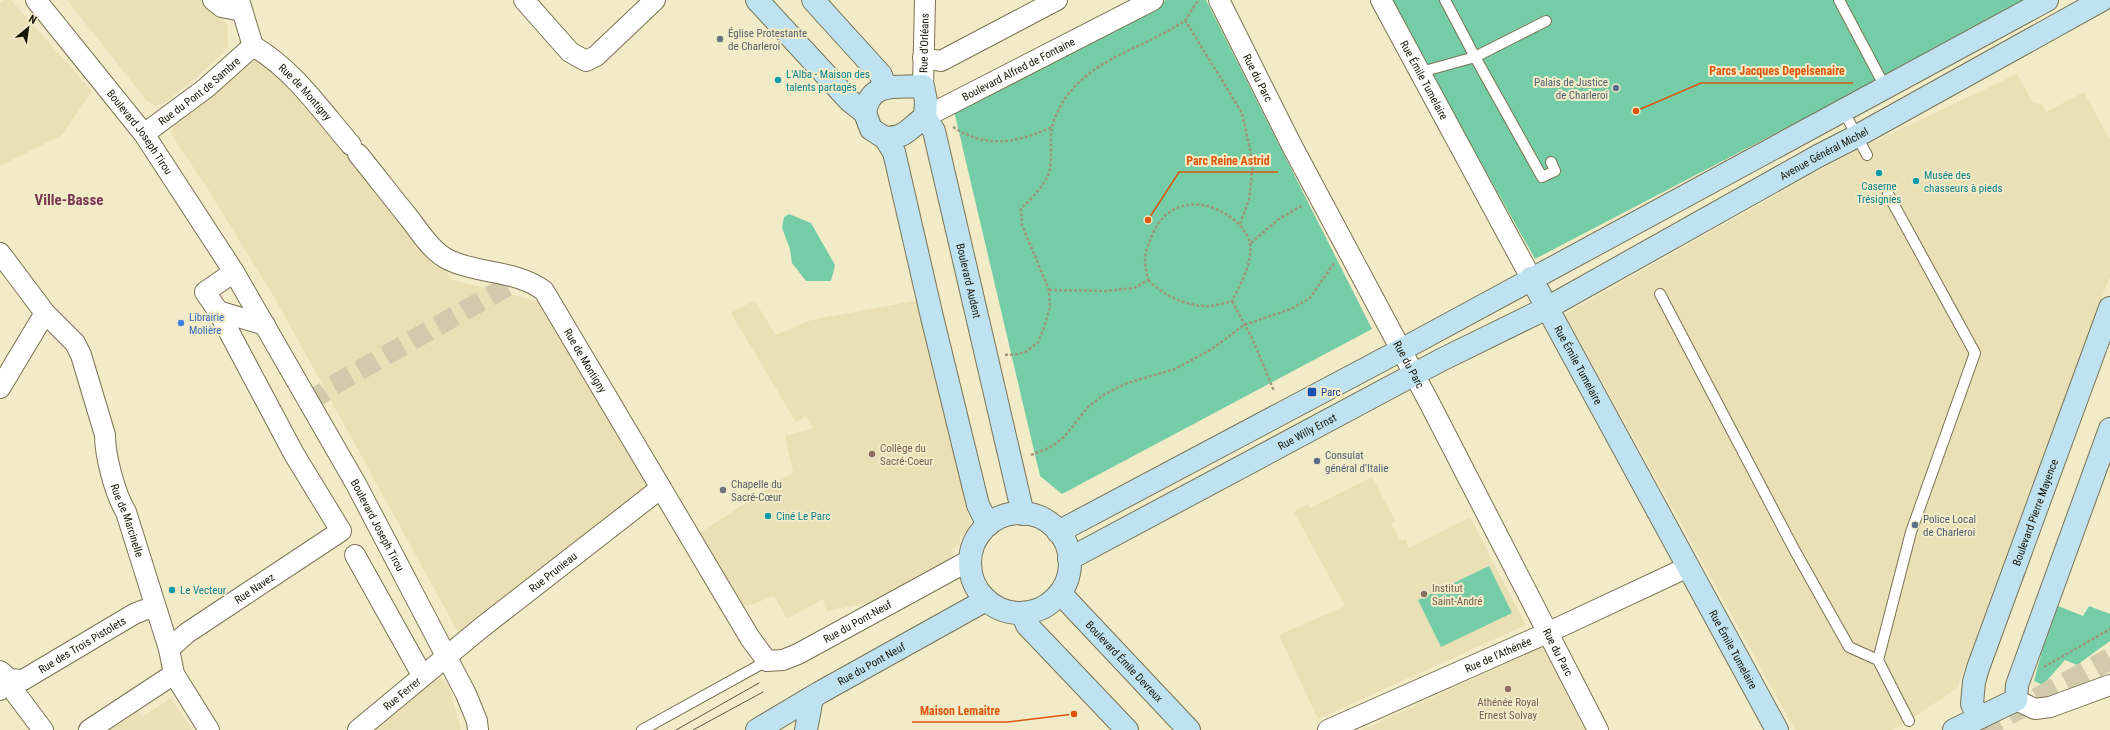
<svg xmlns="http://www.w3.org/2000/svg" width="2110" height="730" font-family="'Roboto Condensed',sans-serif">
  <style>
    .built { fill: #e9e0b6 }
    .green { fill: #74cda7 }
    .lines { fill: none; stroke-linecap: round; stroke-linejoin: round }
    .street-tunnel { stroke: #d1cbab; stroke-width: 20; stroke-dasharray: 20 10; stroke-linecap: butt }
    .highway-tunnel { stroke: #d1cbab; stroke-width: 22; stroke-dasharray: 22 11; stroke-linecap: butt }
    .lane-casing { stroke: #7a7354; stroke-width: 12 }
    .street-casing { stroke: #7a7354; stroke-width: 22 }
    .secondary-casing { stroke: #7a7354; stroke-width: 24 }
    .path { stroke: #9c977c; stroke-width: 2.5; stroke-dasharray: 3 2; stroke-linecap: butt }
    .lane { stroke: #fff; stroke-width: 10 }
    .street { stroke: #fff; stroke-width: 20 }
    .secondary { stroke: #bfe2f0; stroke-width: 22 }
    .tram { stroke: #5b5844; stroke-width: 1 }
    .worship-dot { fill: #6b7280; stroke: #f2ebc8; stroke-width: 1.5 }
    .culture-dot { fill: #0f9aa8; stroke: #f2ebc8; stroke-width: 1.5 }
    .service-dot { fill: #5c6f8a; stroke: #f2ebc8; stroke-width: 1.5 }
    .shop-dot { fill: #3f7fe0; stroke: #f2ebc8; stroke-width: 1.5 }
    .transit-dot { fill: #1a4fb4; stroke: #f2ebc8; stroke-width: 1.5 }
    .education-dot { fill: #8d6e63; stroke: #f2ebc8; stroke-width: 1.5 }
    .labels { text-anchor: middle; dominant-baseline: central; stroke-width: 4; stroke-linejoin: round; paint-order: stroke }
    .worship-label { font-size: 11px; fill: #5b616d; stroke: #f2ebc8; text-anchor: start }
    .street-label { font-size: 11px; fill: #171508; stroke: #f2ebc8 }
    .culture-label { font-size: 11px; fill: #0d838f; stroke: #f2ebc8; text-anchor: start }
    .service-label { font-size: 11px; fill: #4e5e75; stroke: #f2ebc8; text-anchor: start }
    .shop-label { font-size: 11px; fill: #366cbe; stroke: #f2ebc8; text-anchor: start }
    .transit-label { font-size: 11px; fill: #164399; stroke: #f2ebc8; text-anchor: start }
    .education-label { font-size: 11px; fill: #785e54; stroke: #f2ebc8; text-anchor: start }
    .district-label { font-size: 15px; font-weight: bold; fill: #783552; stroke: #f2ebc8 }
    .leader { fill: none; stroke: #de560c; stroke-width: 1.5 }
    .callout-dot { fill: #de560c; stroke: #f2ebc8; stroke-width: 1.5 }
    .callout-label { font-size: 12px; text-anchor: middle; font-weight: bold; fill: #de560c; stroke: #f2ebc8; stroke-width: 4; stroke-linejoin: round; paint-order: stroke }
  </style>
  <rect width="100%" height="100%" fill="#f2ebc8"/>
  <path class="built" d="M4 0H11L92 91 62 135 0 166V3Z
    M67 0H203L227 24 228 46 224 52 197 77 167 101 156 106 146 100Z
    M259 58 268 61 335 134 453 280 541 302 650 483 506 599 459 634 277 302 209 191 171 134 174 124 180 116 252 59Z
    M2017 74 2033 103 2042 104 2046 112 2084 92 2110 140V276L1957 688 1909 721 1892 730H1795L1565 314 1852 152Z
    M754 300 776 335 811 320 919 300 970 524 967 533 960 536V544L953 549V556L945 562 869 603 826 611 823 599 787 619 774 596 740 609 698 534 793 472 785 436 813 428 806 416 796 422 731 313Z
    M1372 477 1396 522 1391 523 1401 541 1405 539 1409 548 1470 517 1526 625 1318 719 1279 635 1345 606 1294 512 1308 504 1310 508Z
    M1542 647 1585 730H1362Z
    M438 675 449 686 461 730H364Z
    M171 698 192 730H105L130 713 132 714 136 709 142 717Z"/>
  <path class="green" d="M1166 0H1206L1372 329 1062 494 1040 476 954 111Z
    M1390 0H2024L1893 72 1535 259Z
    M789 214 811 223 835 265 831 281H806L792 263 790 249 782 228 784 217Z
    M1489 566 1512 613 1441 647 1418 600Z
    M2058 606 2083 616 2089 606 2110 614V641L2077 665 2065 660 2043 685 2034 681 2044 643Z"/>
  <g class="lines">
    <path class="street-tunnel" d="M309 403 332 386 520 279"/>
    <path class="highway-tunnel" d="M1979 730 2110 659"/>
    <g class="lane-casing">
      <path id="lane" d="M1445 0 1475 57 1546 21
        M1839 0 1885 87
        M1421 72 1475 57 1542 177 1555 171 1551 162
        M1843 110 1867 155
        M1888 194 1975 353 1911 532 1878 660 1909 721
        M1660 294 1795 551 1849 647 1878 660
        M642 730 767 661"/>
    </g>
    <g class="street-casing">
      <g id="street">
        <path id="s1" d="M36 0 144 134 234 272 356 484 466 694 477 721 478 730"/>
        <path d="M213 0 222 7 242 11"/>
        <path d="M239 0 253 46"/>
        <path d="M524 0 570 52 586 61 596 56 655 0"/>
        <path id="s2" d="M1219 0 1291 144 1430 404 1598 730"/>
        <path id="s3" d="M1381 0 1531 278"/>
        <path id="s4" d="M253 46C293 69 321 110 351 145"/>
        <path d="M923 58 941 61 1057 0"/>
        <path id="s5" d="M923 86 925 0"/>
        <path id="s6" d="M925 117 1153 0"/>
        <path id="s7" d="M144 134 206 88 253 46"/>
        <path id="s8" d="M358 154C375 175 392 197 409 218 420 232 432 252 449 260 478 274 517 270 544 291L750 638 767 661 783 660 798 654 970 560"/>
        <path id="s9" d="M0 253 45 313 75 343 81 355 105 435C105 456 115 494 126 512L169 649 174 674 209 730"/>
        <path d="M218 311 265 325"/>
        <path d="M0 388 45 313"/>
        <path d="M355 555 422 675"/>
        <path id="s10" d="M169 649 187 633 341 531 294 454 218 311 205 292 234 272"/>
        <path d="M0 671 9 679 16 694 43 730"/>
        <path id="s11" d="M0 690 9 679 23 680 134 614 144 610 155 608"/>
        <path d="M2016 700 2035 709 2050 707 2110 685"/>
        <path d="M89 730 174 674"/>
        <path id="s12" d="M358 730 481 628 661 488"/>
        <path id="s13" d="M1328 730 1547 633 1688 567"/>
      </g>
    </g>
    <g class="secondary-casing">
      <g id="secondary">
        <path d="M757 0 850 101 865 113 871 129 885 138 894 152 932 317 978 505 988 525"/>
        <path d="M813 0 881 75 885 87"/>
        <path id="s14" d="M865 113C870 80 897 88 923 86L926 101 925 117 934 131 1023 514"/>
        <path d="M885 138C906 138 909 128 925 117"/>
        <path id="s15" d="M1531 278 1777 730"/>
        <circle cx="1020" cy="563" r="50"/>
        <path d="M1058 532 1401 350 2047 0"/>
        <path id="s16" d="M1069 559 1441 360 1547 308 1818 156 1857 136 2102 0"/>
        <path id="s17" d="M1060 593 1189 730"/>
        <path d="M1022 613 1027 625 1127 730"/>
        <path id="s18" d="M1979 718 1972 704 1974 682 1978 668 2110 308"/>
        <path id="s19" d="M757 730 819 693 986 600"/>
        <path d="M806 730 812 698"/>
        <path d="M1954 730 2016 700 2017 685 2110 429"/>
      </g>
    </g>
    <path class="path" d="M1185 20 1242 113 1253 164 1249 200 1240 224
      M953 127C987 149 1017 143 1052 127
      M1251 243 1279 219 1303 205
      M1049 290 1106 291 1134 288 1148 280C1147 273 1145 266 1145 259 1145 252 1149 244 1151 238 1165 199 1203 196 1233 219 1240 224 1249 235 1250 244 1253 263 1240 285 1232 301 1224 303 1213 307 1204 306 1182 305 1163 294 1148 280
      M1232 301 1253 340 1274 391
      M1005 355 1019 354 1027 351 1038 342 1044 328 1050 307 1049 290 1022 225 1021 209C1030 199 1045 186 1049 173 1053 158 1049 142 1052 127 1055 115 1063 99 1072 90 1099 57 1147 46 1183 22 1189 17 1193 6 1199 0
      M1031 455 1051 447 1064 437 1089 406 1105 394 1127 383 1175 369 1212 349 1244 325 1291 309 1310 298 1334 263
      M2044 667 2110 629"/>
    <use href="#lane" class="lane"/>
    <use href="#street" class="street"/>
    <use href="#secondary" class="secondary"/>
    <path class="tram" d="M676 730 759 683
      M693 730 763 692"/>
  </g>
  <g class="worship-dot">
    <circle cx="720" cy="39" r="4"/>
    <circle cx="723" cy="490" r="4"/>
  </g>
  <g class="culture-dot">
    <circle cx="778" cy="80" r="4"/>
    <circle cx="1879" cy="173" r="4"/>
    <circle cx="1916" cy="181" r="4"/>
    <circle cx="768" cy="516" r="4"/>
    <circle cx="172" cy="590" r="4"/>
  </g>
  <g class="service-dot">
    <circle cx="1616" cy="88" r="4"/>
    <circle cx="1317" cy="461" r="4"/>
    <circle cx="1915" cy="525" r="4"/>
  </g>
  <circle class="shop-dot" cx="181" cy="323" r="4"/>
  <rect class="transit-dot" x="1307" y="387" width="10" height="10" rx="2"/>
  <g class="education-dot">
    <circle cx="872" cy="454" r="4"/>
    <circle cx="1424" cy="594" r="4"/>
    <circle cx="1508" cy="689" r="4"/>
  </g>
  <g class="labels">
    <g class="worship-label">
      <text x="728" y="33">Église Protestante<tspan x="728" dy="13">de Charleroi</tspan></text>
      <text x="731" y="484">Chapelle du<tspan x="731" dy="13">Sacré-Cœur</tspan></text>
    </g>
    <g class="street-label">
      <text stroke="none"><textPath href="#s5" startOffset="43">Rue d'Orléans</textPath></text>
      <text stroke="none"><textPath href="#s6" startOffset="105">Boulevard Alfred de Fontaine</textPath></text>
      <text stroke="none"><textPath href="#s2" startOffset="87">Rue du Parc</textPath></text>
      <text stroke="none"><textPath href="#s3" startOffset="91">Rue Émile Tumelaire</textPath></text>
      <text stroke="none"><textPath href="#s7" startOffset="70">Rue du Pont de Sambre</textPath></text>
      <text stroke="none"><textPath href="#s4" startOffset="70">Rue de Montigny</textPath></text>
      <text stroke="none"><textPath href="#s1" startOffset="168">Boulevard Joseph Tirou</textPath></text>
      <text stroke="none"><textPath href="#s16" startOffset="857">Avenue Général Michel</textPath></text>
      <text stroke="none"><textPath href="#s14" startOffset="274">Boulevard Audent</textPath></text>
      <text stroke="none"><textPath href="#s8" startOffset="322">Rue de Montigny</textPath></text>
      <text stroke="none"><textPath href="#s2" startOffset="411">Rue du Parc</textPath></text>
      <text stroke="none"><textPath href="#s15" startOffset="99">Rue Émile Tumelaire</textPath></text>
      <text stroke="none"><textPath href="#s16" startOffset="270">Rue Willy Ernst</textPath></text>
      <text stroke="none"><textPath href="#s18" startOffset="218">Boulevard Pierre Mayence</textPath></text>
      <text stroke="none"><textPath href="#s9" startOffset="303">Rue de Marcinelle</textPath></text>
      <text stroke="none"><textPath href="#s1" startOffset="628">Boulevard Joseph Tirou</textPath></text>
      <text stroke="none"><textPath href="#s12" startOffset="251">Rue Prunieau</textPath></text>
      <text stroke="none"><textPath href="#s10" startOffset="105">Rue Navez</textPath></text>
      <text stroke="none"><textPath href="#s8" startOffset="773">Rue du Pont-Neuf</textPath></text>
      <text stroke="none"><textPath href="#s11" startOffset="97">Rue des Trois Pistolets</textPath></text>
      <text stroke="none"><textPath href="#s15" startOffset="423">Rue Émile Tumelaire</textPath></text>
      <text stroke="none"><textPath href="#s2" startOffset="735">Rue du Parc</textPath></text>
      <text stroke="none"><textPath href="#s13" startOffset="186">Rue de l'Athénée</textPath></text>
      <text stroke="none"><textPath href="#s17" startOffset="94">Boulevard Émile Devreux</textPath></text>
      <text stroke="none"><textPath href="#s19" startOffset="132">Rue du Pont Neuf</textPath></text>
      <text stroke="none"><textPath href="#s12" startOffset="57">Rue Ferrer</textPath></text>
    </g>
    <g class="culture-label">
      <text x="786" y="74">L'Alba - Maison des<tspan x="786" dy="13">talents partagés</tspan></text>
      <text x="1924" y="175">Musée des<tspan x="1924" dy="13">chasseurs à pieds</tspan></text>
      <text x="1879" y="186" text-anchor="middle">Caserne<tspan x="1879" dy="13">Trésignies</tspan></text>
      <text x="776" y="516">Ciné Le Parc</text>
      <text x="180" y="590">Le Vecteur</text>
    </g>
    <g class="service-label">
      <text x="1608" y="82" text-anchor="end">Palais de Justice<tspan x="1608" dy="13">de Charleroi</tspan></text>
      <text x="1325" y="455">Consulat<tspan x="1325" dy="13">général d'Italie</tspan></text>
      <text x="1923" y="519">Police Local<tspan x="1923" dy="13">de Charleroi</tspan></text>
    </g>
    <g class="shop-label">
      <text x="189" y="317">Librairie<tspan x="189" dy="13">Molière</tspan></text>
    </g>
    <g class="transit-label">
      <text x="1321" y="392">Parc</text>
    </g>
    <g class="education-label">
      <text x="880" y="448">Collège du<tspan x="880" dy="13">Sacré-Coeur</tspan></text>
      <text x="1432" y="588">Institut<tspan x="1432" dy="13">Saint-André</tspan></text>
      <text x="1508" y="702" text-anchor="middle">Athénée Royal<tspan x="1508" dy="13">Ernest Solvay</tspan></text>
    </g>
    <g class="district-label">
      <text x="69" y="200">Ville-Basse</text>
    </g>
  </g>
  <path class="leader" d="M1636 111L1701 83H1853M1148 220L1179 172H1278M1074 714L1008 722H912"/>
  <g class="callout-dot">
    <circle cx="1636" cy="111" r="4"/>
    <circle cx="1148" cy="220" r="4"/>
    <circle cx="1074" cy="714" r="4"/>
  </g>
  <g class="callout-label">
    <text x="1777" y="75">Parcs Jacques Depelsenaire</text>
    <text x="1228" y="165">Parc Reine Astrid</text>
    <text x="960" y="715">Maison Lemaitre</text>
  </g>
  <g transform="translate(28 28) rotate(29)" stroke="#f2ebc8" stroke-width="3" paint-order="stroke">
  <path d="M0-3L7 15L0 10L-7 15Z" fill="#171508"/>
  <text y="-6" font-size="11" font-weight="bold" text-anchor="middle" fill="#171508">N</text>
  </g>
</svg>
